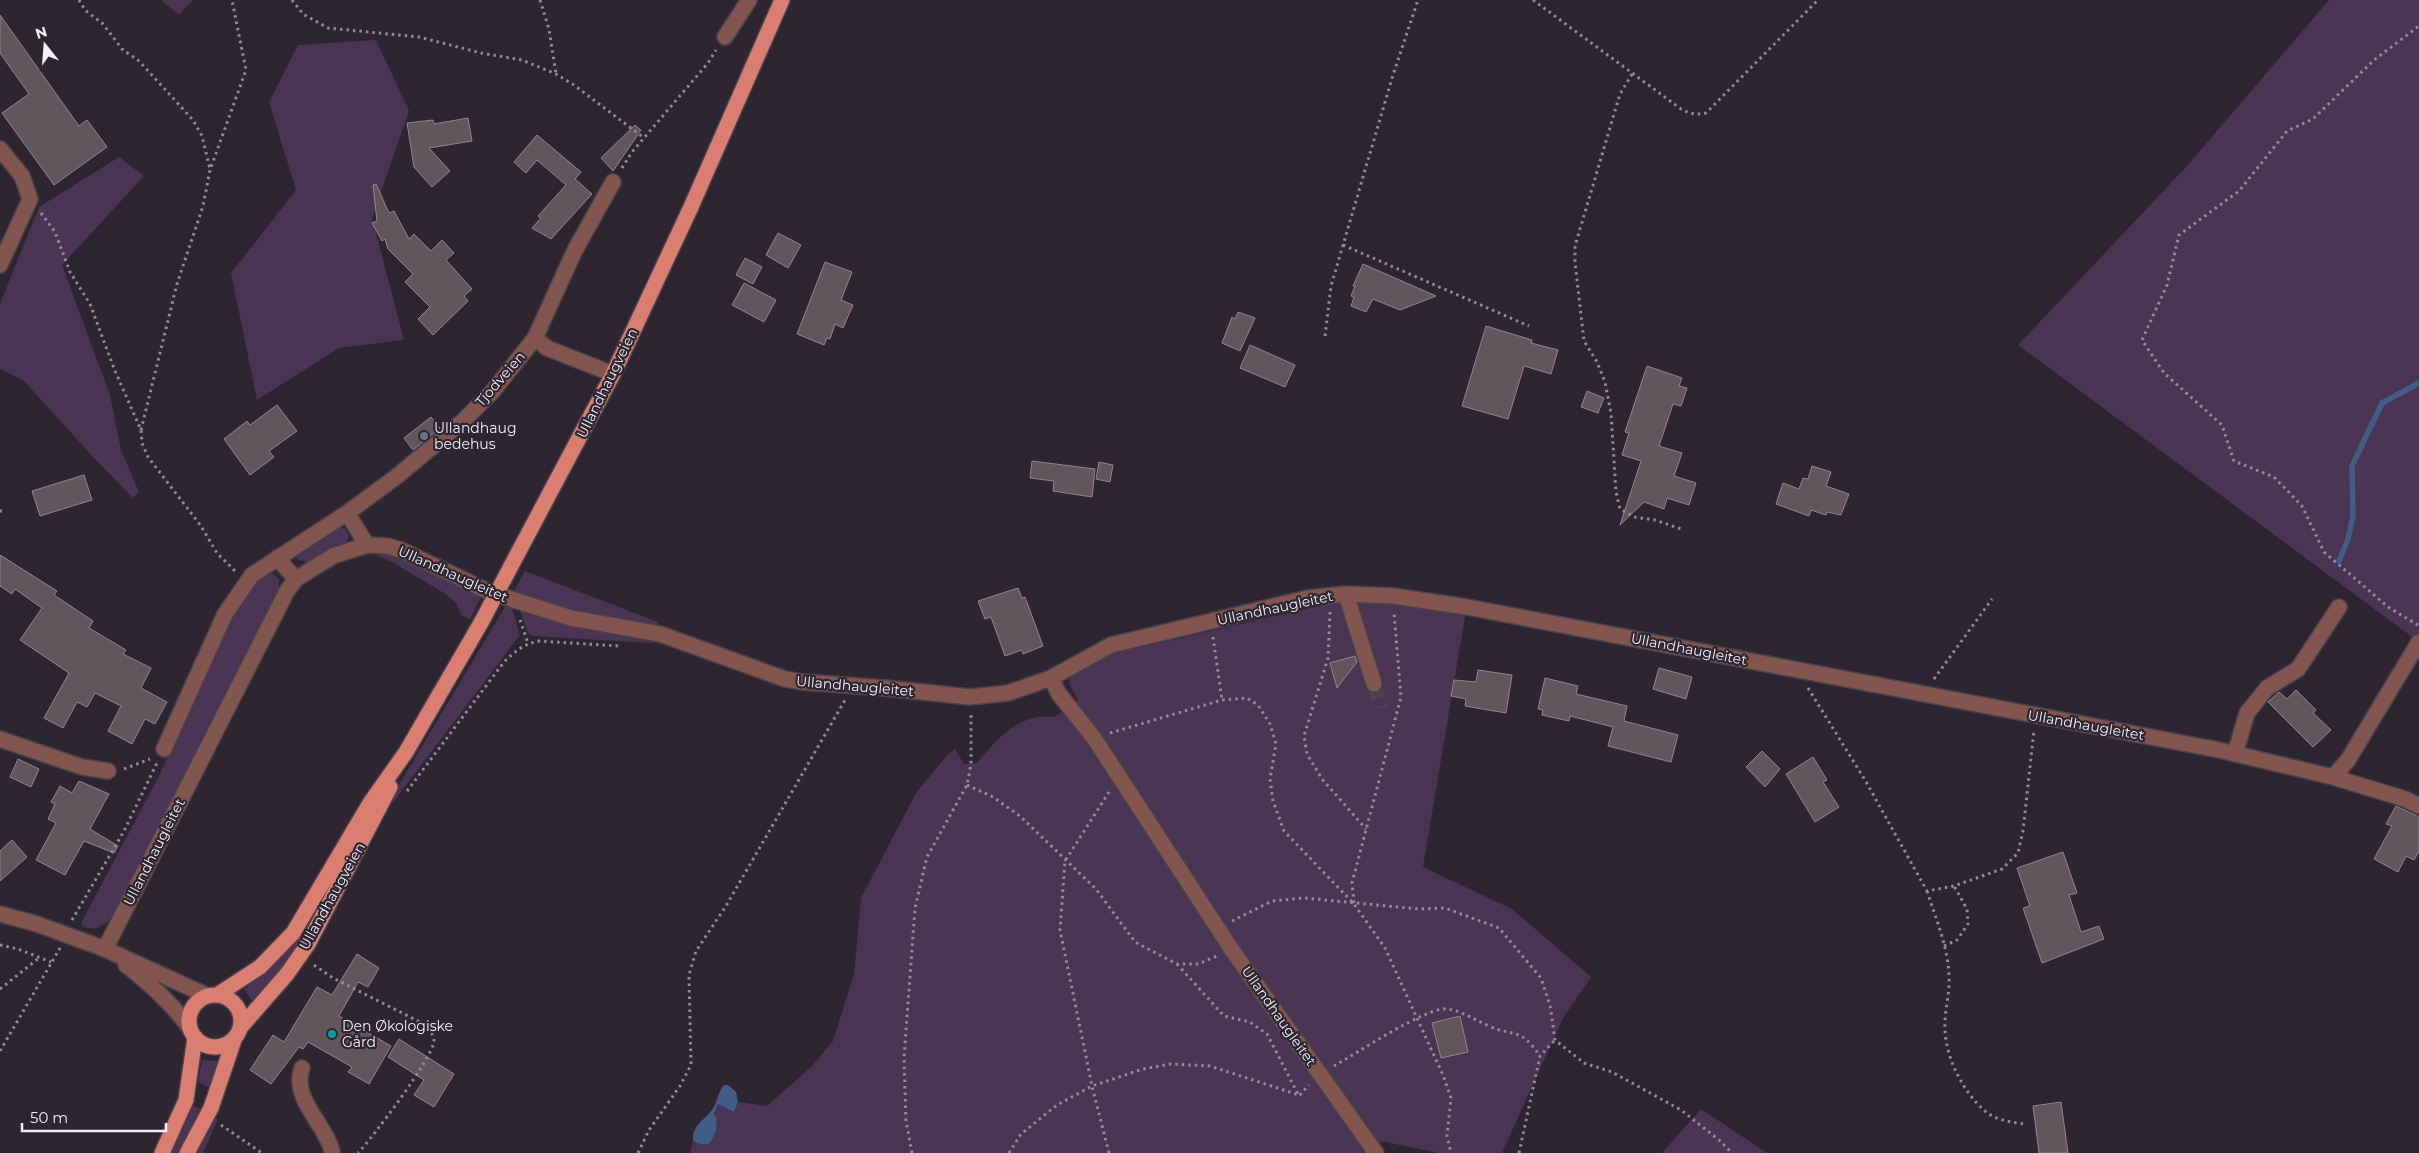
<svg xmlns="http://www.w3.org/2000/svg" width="2419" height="1153" font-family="Montserrat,sans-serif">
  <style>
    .green { fill: #493454 }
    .water { fill: #415d87 }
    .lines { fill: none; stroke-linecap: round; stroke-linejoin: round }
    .stream { stroke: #415d87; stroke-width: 5.5 }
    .building { fill: #62555c; stroke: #92858d }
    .minor-tunnel { stroke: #4b444e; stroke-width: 15; stroke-dasharray: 15 8; stroke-linecap: butt }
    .minor-casing { stroke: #49424c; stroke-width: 18 }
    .major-casing { stroke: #49424c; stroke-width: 18 }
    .path { stroke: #928c95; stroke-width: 3; stroke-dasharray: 2.5 4; stroke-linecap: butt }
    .minor { stroke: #82554e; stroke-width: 15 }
    .major { stroke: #d97e70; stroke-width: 15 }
    .major-bridge-casing { stroke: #49424c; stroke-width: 18; stroke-linecap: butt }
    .major-bridge { stroke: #d97e70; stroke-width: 15 }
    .worship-dot { fill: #6b7280; stroke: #2d2630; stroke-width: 2 }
    .culture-dot { fill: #0f9aa8; stroke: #2d2630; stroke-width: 2 }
    .labels { text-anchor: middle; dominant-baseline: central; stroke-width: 4.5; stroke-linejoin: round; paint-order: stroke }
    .street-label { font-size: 14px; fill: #f3eff6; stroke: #2d2630 }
    .poi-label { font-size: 14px; fill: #f3eff6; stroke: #2d2630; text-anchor: start }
  </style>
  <rect width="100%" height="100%" fill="#2d2630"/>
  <path class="green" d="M161 0H193L179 15Z
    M2329 0H2419V642L2018 345 2186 167Z
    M376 40 409 111 372 218 404 340 339 348 257 400 231 273 296 190 269 102 298 45Z
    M119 157 144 176 62 265 110 395 121 450 139 492 133 498 94 458 24 381 0 369V304L39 207Z
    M338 525 345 529 349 536 346 543 308 562 298 560 295 554Z
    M389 554 410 560 481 597 470 619 462 616 456 603 444 593 390 561 375 555Z
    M268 570 279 579V590L113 915C105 926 97 931 83 927L81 923 158 778 243 592Z
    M525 571 658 622 657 626 573 611 513 593Z
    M1383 602 1466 611 1423 867 1512 909 1591 977 1563 1018 1502 1153H1439L1380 1141 1369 1153H690L693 1140 703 1145 710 1143 716 1131 717 1119 714 1115 718 1104 734 1112 738 1102 767 1106 812 1066 833 1041 854 974 861 898 916 793 948 754 955 749 964 764 977 763C997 739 1020 712 1054 717L1078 700 1069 684 1071 674 1111 654 1327 604Z
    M506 605 512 608 520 635 391 805H387Z
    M520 610 552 621 659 642 650 643 534 636 528 633Z
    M311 916 314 918C297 950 277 975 253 1002L244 989C271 968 293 946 311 916Z
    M202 1060 218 1061 211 1088 198 1082Z
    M191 1105 202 1109 179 1153H169Z
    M1701 1109 1767 1153H1662Z
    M213 1117 218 1119 203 1153H193Z"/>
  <path class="water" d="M724 1085H728L736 1092 738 1102 734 1112 718 1104 714 1114 717 1119 716 1131 710 1143C704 1146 697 1144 693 1140 693 1123 706 1120 714 1107 718 1099 718 1092 724 1085Z"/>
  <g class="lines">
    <path class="stream" d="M2339 561 2348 539 2353 516 2352 466 2382 403 2419 383"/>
  </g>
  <path class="building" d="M0 15 79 126 87 120 107 147 54 185 2 113 29 94 0 53Z
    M468 118 472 141 429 148 450 171 432 187 414 167 407 123 433 120 434 124Z
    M635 125 641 130 613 171 601 158Z
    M537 135 581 172 575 179 592 194 551 239 532 228 541 218 538 216 566 185 537 160 526 173 514 162Z
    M376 184 389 213 394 211 409 239 414 234 431 251 442 240 454 253 446 260 472 289 464 296 468 301 433 335 418 319 430 307 405 282 413 274 388 249 385 239 382 241 372 223 377 221 373 185Z
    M778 233 801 245 788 268 766 255Z
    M745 258 762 267 753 284 736 275Z
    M825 262 852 272 841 300 853 305 843 328 835 324 830 339 827 338 824 345 797 334Z
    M1363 264 1436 296 1400 310 1373 299 1366 312 1351 306 1354 297 1351 296 1355 286H1353Z
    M744 283 776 300 764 322 732 305Z
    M1238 312 1255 318 1240 351 1222 343 1232 317 1235 319Z
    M1486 326 1532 340 1531 343 1558 350 1551 374 1524 366 1508 419 1462 406Z
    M1250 345 1295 365 1285 387 1240 368Z
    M1647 366 1682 378 1679 386 1687 388 1681 406 1673 404 1659 446 1682 453 1674 476 1696 483 1689 505 1667 498 1664 509 1644 502 1620 525 1641 461 1622 455 1629 433 1625 432Z
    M1587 391 1604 398 1598 413 1581 407Z
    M277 405 297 431 269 451 274 457 250 475 224 439 247 421 250 425Z
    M431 417 440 428 413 450 404 438Z
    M1032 461 1095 469 1092 497 1053 491 1054 481 1030 478Z
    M1099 462 1113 465 1110 482 1096 479Z
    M1812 466 1831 472 1826 486 1849 494 1841 515 1827 512 1826 515 1811 510 1809 516 1776 504 1783 483 1799 489 1803 478 1808 479Z
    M84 475 92 500 40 516 32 491Z
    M0 555 57 591 54 595 93 621 89 628 126 650 123 654 151 668 141 688 167 702 155 724 145 719 132 744 108 731 121 706 95 693 87 707 77 702 63 728 44 718 69 673 20 640 42 608 15 589 12 594 0 586Z
    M1018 588 1022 598 1025 597 1043 646 1023 654 1022 650 1005 656 991 617 985 619 978 601Z
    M1355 656 1357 662 1337 688 1330 663Z
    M1659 668 1692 677 1686 699 1653 689Z
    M1478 670 1512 675 1506 713 1465 706 1466 699 1451 696 1454 680 1476 682Z
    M1545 678 1578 686 1576 694 1627 706 1624 721 1678 735 1671 762 1608 746 1613 727 1570 716 1569 721 1542 715 1543 710 1538 709Z
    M2296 690 2316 710 2313 713 2331 730 2313 747 2268 702 2279 692 2287 699Z
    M1762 751 1780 769 1765 787 1746 767Z
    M1813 757 1827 780 1823 782 1839 807 1815 822 1786 774Z
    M18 759 39 769 31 787 10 777Z
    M79 781 109 794 90 829 118 846 114 853 84 841 65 875 36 860 56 823 48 819 55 804 51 802 60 786 72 793Z
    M2396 806 2419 817V851L2414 860 2406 856 2398 872 2374 859 2392 826 2386 824Z
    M12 840 27 857 0 881V851Z
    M2063 852 2077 893 2069 895 2081 932 2099 926 2104 939 2042 963 2023 908 2030 906 2017 868Z
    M357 954 379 968 368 987 358 982 339 1016 391 1046 369 1084 348 1072 352 1067 308 1042 303 1049 299 1047 271 1084 250 1070 273 1035 284 1042 317 987 332 995Z
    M1460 1016 1468 1052 1441 1058 1432 1023Z
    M399 1039 454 1074 434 1107 414 1095 424 1080 388 1057Z
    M2061 1102 2068 1153H2039L2033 1106Z"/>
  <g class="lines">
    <path class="minor-tunnel" d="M1374 684 1381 708"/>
    <g class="minor-casing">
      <path id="minor" d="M725 37 749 0
        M0 149 22 176 30 199 0 265
        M535 338 547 348 613 374
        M347 513 367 545
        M277 558 296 579
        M1346 594 1374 684
        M1051 678 1059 694 1094 738 1232 950 1376 1153
        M0 739 82 767 108 771
        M164 749 225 614 252 575 347 513 396 477 462 422 492 392 535 338 575 250 613 182
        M2235 754 2247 713 2267 688 2298 669 2339 607
        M2333 777 2348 760 2419 642
        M0 914 37 924 105 949 208 996
        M105 949 287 591 296 579 333 556 367 545 388 546 401 550 483 589 514 600 571 618 660 634 785 679 802 682 885 688 970 697 1008 693 1051 678 1111 645 1308 598 1346 594 1393 596 1467 607 2219 750 2333 777 2405 799 2419 806
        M126 965C151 984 171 1003 190 1028
        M302 1068C291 1099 325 1123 332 1151"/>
    </g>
    <g class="major-casing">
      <path id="major" d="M510 568 613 374 691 207 782 0
        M217 995 260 967 293 933 370 803 406 752 482 621
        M189 1021a26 26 0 1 1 52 0a26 26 0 1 1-52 0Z
        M240 1028 287 974 308 944 390 787
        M162 1153 186 1100 195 1037
        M187 1153 211 1108 235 1037"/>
    </g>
    <path class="path" d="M79 0 85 10 103 24 122 49 139 61 193 120 202 136 210 169
      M292 0 303 14 328 28 419 37 481 53 522 60 556 74 574 85 644 138
      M540 0 549 29 556 74
      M1533 0 1681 109C1690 114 1696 115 1706 113L1818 0
      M1632 74 1620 94 1575 246V262L1584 341 1597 362 1605 382 1611 413 1616 492 1620 509 1634 517 1655 520 1684 530
      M622 168 632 152 708 63 716 50
      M41 213 55 232 70 272 90 304 115 371 141 430 142 443 148 457 201 526 217 553 236 572
      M1343 245 1529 326
      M1325 336 1331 286 1393 75 1418 0
      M141 430 177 284 203 206 210 170 246 70 232 0
      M0 511H2
      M1330 612 1328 658 1304 736 1307 754 1322 779 1366 829
      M520 620 528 643
      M2418 625 2388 607 2324 552 2302 506 2274 477 2234 461 2222 425 2164 373 2142 340 2167 285 2179 235 2239 191 2287 131 2313 119 2374 60 2419 26
      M1213 637 1222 700
      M1934 679 1992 599
      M1808 688 1865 780 1927 891 1954 886 2002 869 2018 853 2023 831 2034 730
      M1110 733 1222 700 1247 698 1258 705 1270 724 1276 744 1270 779 1273 801 1284 831 1354 904 1385 948 1443 1075 1451 1098 1447 1136 1451 1153
      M124 769 150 759
      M967 785 993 797 1020 816 1096 889 1135 942 1177 964H1198L1217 956
      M407 791 504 662C515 651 524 644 539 641L619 646
      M1927 891C1936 919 1948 947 1949 976 1950 994 1944 1012 1945 1030 1946 1058 1963 1092 1985 1111 1995 1120 2011 1122 2024 1124
      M1354 903 1352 883 1401 697 1394 613
      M72 920 124 831 157 763
      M1232 921 1272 901 1304 898 1419 909 1445 908 1499 928 1541 978 1550 1005 1555 1040 1584 1063 1612 1072 1681 1110 1719 1140 1732 1153
      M0 945 18 949 51 962
      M1944 946 1957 940 1968 924 1967 909 1954 886
      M1177 964 1224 1016 1250 1022 1267 1034 1299 1096 1309 1085
      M314 965 333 978 422 1023C427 1028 434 1033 434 1041 434 1056 371 1140 358 1153
      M0 989 39 958
      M0 1051 60 948
      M1334 1066C1354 1055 1427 1006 1447 1009 1463 1011 1474 1020 1489 1026 1516 1038 1519 1026 1540 1056
      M221 1125 262 1153
      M638 1153 649 1130 680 1086 691 1065 689 975 696 951 726 906 845 700
      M912 1153 906 1121 904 1058 915 908 927 857 967 785 971 764V713
      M1009 1153 1021 1134 1057 1105 1092 1086 1143 1069 1171 1064 1210 1066 1299 1095
      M1109 1153 1092 1086 1060 930 1065 861 1109 792
      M1519 1153 1540 1056 1555 1040"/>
    <use href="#minor" class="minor"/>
    <use href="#major" class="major"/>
    <g class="major-bridge-casing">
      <path id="major-bridge" d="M482 621 510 568"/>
    </g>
    <use href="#major-bridge" class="major-bridge"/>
  </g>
  <circle class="worship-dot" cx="424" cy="436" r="5"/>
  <circle class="culture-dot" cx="332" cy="1034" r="5"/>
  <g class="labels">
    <g class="street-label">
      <text transform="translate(500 379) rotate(-49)">Tjodveien</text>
      <text transform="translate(607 383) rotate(-64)">Ullandhaugveien</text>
      <text transform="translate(453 574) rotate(24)">Ullandhaugleitet</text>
      <text transform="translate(1275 608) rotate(-12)">Ullandhaugleitet</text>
      <text transform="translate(1689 649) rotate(11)">Ullandhaugleitet</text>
      <text transform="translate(855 686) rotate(5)">Ullandhaugleitet</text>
      <text transform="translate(2086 725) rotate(10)">Ullandhaugleitet</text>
      <text transform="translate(154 852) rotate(-63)">Ullandhaugleitet</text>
      <text transform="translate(332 896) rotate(-61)">Ullandhaugveien</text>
      <text transform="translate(1279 1016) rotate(55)">Ullandhaugleitet</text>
    </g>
    <g class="poi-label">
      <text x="434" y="428">Ullandhaug<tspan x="434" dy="16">bedehus</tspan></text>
      <text x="342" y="1026">Den Økologiske<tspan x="342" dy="16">Gård</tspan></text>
    </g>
  </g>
  <g transform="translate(45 45) rotate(343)" stroke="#2d2630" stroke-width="4" paint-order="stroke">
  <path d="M0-4L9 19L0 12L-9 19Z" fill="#f3eff6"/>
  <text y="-8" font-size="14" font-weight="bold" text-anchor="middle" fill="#f3eff6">N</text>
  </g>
  <path d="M22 1123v8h144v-8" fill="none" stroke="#f3eff6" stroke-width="2.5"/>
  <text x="30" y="1123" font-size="15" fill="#f3eff6" stroke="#2d2630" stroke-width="4" paint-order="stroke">50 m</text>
</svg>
